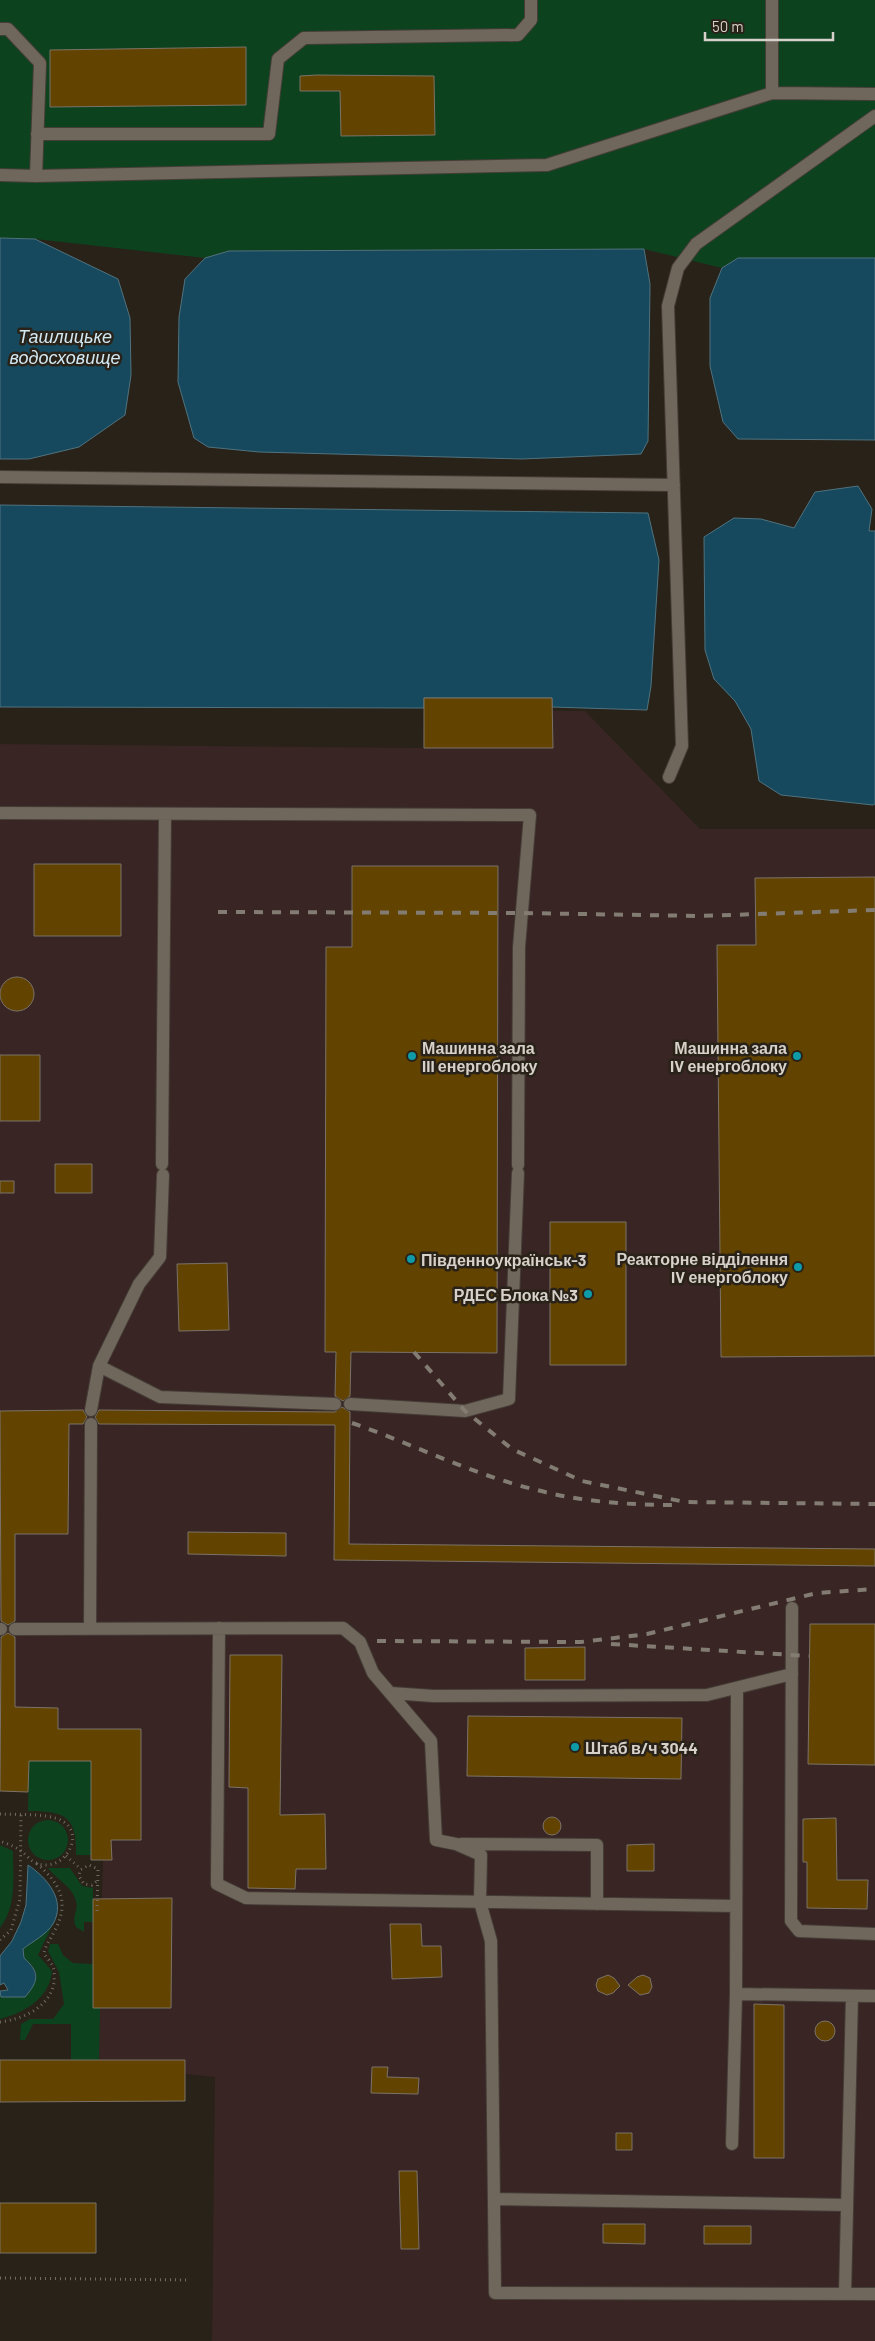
<svg xmlns="http://www.w3.org/2000/svg" width="875" height="2341" font-family="Barlow,sans-serif">
  <style>
    .industrial { fill: #382524 }
    .green { fill: #0d421f }
    .water { fill: #16495e; stroke: #50727e }
    .building { fill: #634300; stroke: #7b7367 }
    .lines { fill: none; stroke-linecap: round; stroke-linejoin: round }
    .minor-casing { stroke: #453e37; stroke-width: 14 }
    .path { stroke: #726b63; stroke-width: 3; stroke-dasharray: 1 4; stroke-linecap: butt }
    .minor { stroke: #70675c; stroke-width: 12 }
    .rail { stroke: #827c73; stroke-width: 4; stroke-dasharray: 9 9; stroke-linecap: butt }
    .culture-dot { fill: #0f9aa8; stroke: #292218; stroke-width: 2 }
    .labels { text-anchor: middle; dominant-baseline: central; stroke-width: 5; stroke-linejoin: round; paint-order: stroke }
    .poi-label { font-size: 16px; font-weight: bold; fill: #d6d1ca; stroke: #292218; text-anchor: start }
    .water-label { font-size: 18px; font-style: italic; fill: #d2e8f3; stroke: #292218 }
  </style>
  <rect width="100%" height="100%" fill="#292218"/>
  <path class="industrial" d="M424 698H552L553 711H585L700 829H875V2341H212L215 2077 185 2074V2101L0 2102V2060L71 2061 100 2008H93V1899L102 1898 103 1860H91V1761H29L28 1792 0 1791V744L423 748Z"/>
  <path class="green" d="M0 0H875V258H738L722 268 644 249 229 251 205 258 35 239 0 238Z
    M29 1761H91V1855H76C77 1816 65 1811 28 1811Z
    M28 1840a20 20 0 1 1 40 0a20 20 0 1 1-40 0Z
    M0 1845 13 1851C13 1878 17 1906 0 1928Z
    M48 1868H70L82 1886 93 1888V1922H84V1932L76 1927C71 1915 79 1911 76 1901 73 1887 56 1879 48 1868Z
    M54 1922 38 1955 52 1971C50 1998 24 2013 0 2019V1993L1 1997 27 1995C38 1977 41 1972 24 1958L23 1949 44 1933Z
    M50 1944H58L63 1955 73 1963 93 1964V2008H100L99 2060 71 2061V2024H33L25 2040H20L21 2024 30 2019H53L64 2004 59 1972 48 1951Z"/>
  <path class="water" d="M0 238 35 239 118 279 130 318 131 375 125 415 79 447 29 459H0Z
    M644 249 650 284 648 441 641 454 522 459 259 452 208 447 194 438 178 382 179 317 185 279 205 258 229 251Z
    M738 258H875V440L738 439 723 422 710 366V298L722 268Z
    M858 486 872 509 869 531H875V804L873 805 781 795 759 781 751 729 735 701 714 679 705 650 704 537 734 518 761 519 794 528 815 492Z
    M0 505 648 513 659 560 651 686 647 710 552 707V698H424V708L0 707Z
    M28 1865C46 1877 67 1900 53 1924 46 1935 33 1941 23 1949L24 1958C40 1972 39 1981 25 1997H1L0 1991 8 1990 4 1983 0 1985V1956L12 1941 21 1922 26 1905Z"/>
  <path class="building" d="M246 47V105L50 107V50Z
    M317 75 434 76 435 135 341 136 340 91H300V76Z
    M424 698H552L553 748H424Z
    M34 864H121V936H34Z
    M352 866H498L497 1353 351 1352 350 1396 343 1401 335 1396 336 1352H325L326 947H352Z
    M875 877V1356L721 1357 717 945H756L755 878Z
    M0 994a17 17 0 1 1 34 0a17 17 0 1 1-34 0Z
    M0 1055H40V1121H0Z
    M55 1164H92V1193H55Z
    M0 1181H14V1193H0Z
    M550 1222H626V1365H550Z
    M227 1263 229 1330 179 1331 177 1264Z
    M342 1407 350 1412 349 1544 875 1549V1566L334 1560 335 1425 99 1424 95 1417 99 1410 335 1412Z
    M83 1410 87 1417 83 1424H69L68 1534H15V1621L8 1625 1 1621 0 1411Z
    M188 1532 286 1533V1556L188 1554Z
    M810 1624H875V1765L808 1764Z
    M8 1633 15 1637V1707L58 1708V1729H141V1840H111L112 1860H91V1761H29L28 1792 0 1791 1 1637Z
    M585 1647V1680H525V1648Z
    M230 1655H282L280 1815 325 1814 326 1869H296L295 1889 248 1888V1788L229 1787Z
    M468 1716 682 1718 681 1779 467 1776Z
    M543 1826a9 9 0 1 1 18 0a9 9 0 1 1-18 0Z
    M836 1818 837 1880H868L867 1909 807 1908V1862H803V1819Z
    M654 1844V1871H627V1845Z
    M172 1898 171 2008H93V1899Z
    M390 1924H421L422 1946H441L442 1977 392 1979Z
    M608 1975 614 1978 620 1986 613 1993 607 1995 598 1991 596 1985 598 1979Z
    M643 1975 650 1978 652 1987 649 1993 640 1995 628 1985 637 1977Z
    M754 2004 784 2005V2158H754Z
    M815 2031a10 10 0 1 1 20 0a10 10 0 1 1-20 0Z
    M0 2060H185V2101L0 2102Z
    M372 2067H388L387 2077 419 2078 418 2094 371 2093Z
    M616 2133H632V2150H616Z
    M399 2171H417L419 2249H401Z
    M0 2203H96V2253H0Z
    M603 2224H645V2244L603 2243Z
    M704 2226H751V2244H704Z"/>
  <g class="lines">
    <g class="minor-casing">
      <path id="minor" d="M772 0V93
        M0 29H8L40 63 36 176
        M37 134H269L278 59 304 38 518 35 531 20V0
        M0 175 36 176 547 165 772 93 875 94
        M0 477 674 485
        M669 777 682 746 668 306 678 268 696 244 875 116
        M0 813 530 815 519 947 518 1165
        M162 1164 165 814
        M99 1366 160 1397 335 1404
        M350 1404 465 1411 509 1399 518 1173
        M91 1410 99 1366 139 1284 160 1257 163 1175
        M792 1608 791 1921 799 1931 875 1934
        M90 1628 91 1424
        M219 1628 217 1884 246 1898 736 1906
        M0 1629H1
        M15 1629 343 1628 360 1642 373 1673 431 1741 436 1840 456 1844 481 1855 480 1902 491 1941 495 2293 875 2294
        M391 1693 433 1696 707 1695 792 1674
        M461 1844 597 1845V1904
        M736 1994 875 1996
        M732 2144 736 1994 737 1688
        M494 2199 847 2205
        M845 2294 852 1996"/>
    </g>
    <path class="path" d="M0 1814C18 1815 41 1813 58 1819 89 1830 65 1875 36 1863 30 1861 26 1854 21 1851 15 1846 7 1844 0 1841
      M66 1856 81 1869
      M97 1911 98 1869 89 1865 80 1870 79 1876 84 1884 92 1885 97 1881
      M0 1940 11 1930 20 1899 21 1815
      M0 2022C23 2019 49 2008 54 1983 54 1978 55 1972 53 1967 51 1962 47 1958 44 1954 45 1945 51 1939 55 1930 70 1902 60 1883 36 1863
      M0 2278 188 2280"/>
    <use href="#minor" class="minor"/>
    <path class="rail" d="M218 912 522 913 700 916 875 910
      M414 1352 465 1411 512 1449 582 1481 685 1502 875 1504
      M352 1423C413 1444 473 1475 537 1490 582 1502 630 1505 676 1505
      M377 1641 581 1642 647 1634 817 1593 875 1589
      M611 1644 809 1656"/>
  </g>
  <g class="culture-dot">
    <circle cx="412" cy="1056" r="5"/>
    <circle cx="797" cy="1056" r="5"/>
    <circle cx="411" cy="1259" r="5"/>
    <circle cx="798" cy="1267" r="5"/>
    <circle cx="588" cy="1294" r="5"/>
    <circle cx="575" cy="1747" r="5"/>
  </g>
  <g class="labels">
    <g class="poi-label">
      <text x="422" y="1047">Машинна зала<tspan x="422" dy="18">III енергоблоку</tspan></text>
      <text x="787" y="1047" text-anchor="end">Машинна зала<tspan x="787" dy="18">IV енергоблоку</tspan></text>
      <text x="788" y="1258" text-anchor="end">Реакторне відділення<tspan x="788" dy="18">IV енергоблоку</tspan></text>
      <text x="421" y="1259">Південноукраїнськ-3</text>
      <text x="578" y="1294" text-anchor="end">РДЕС Блока №3</text>
      <text x="585" y="1747">Штаб в/ч 3044</text>
    </g>
    <g class="water-label">
      <text x="65" y="336">Ташлицьке<tspan x="65" dy="21">водосховище</tspan></text>
    </g>
  </g>
  <path d="M705 32v8h128v-8" fill="none" stroke="#d6d1ca" stroke-width="2.5"/>
  <text x="712" y="32" font-size="15" fill="#d6d1ca" stroke="#292218" stroke-width="4" paint-order="stroke">50 m</text>
</svg>
